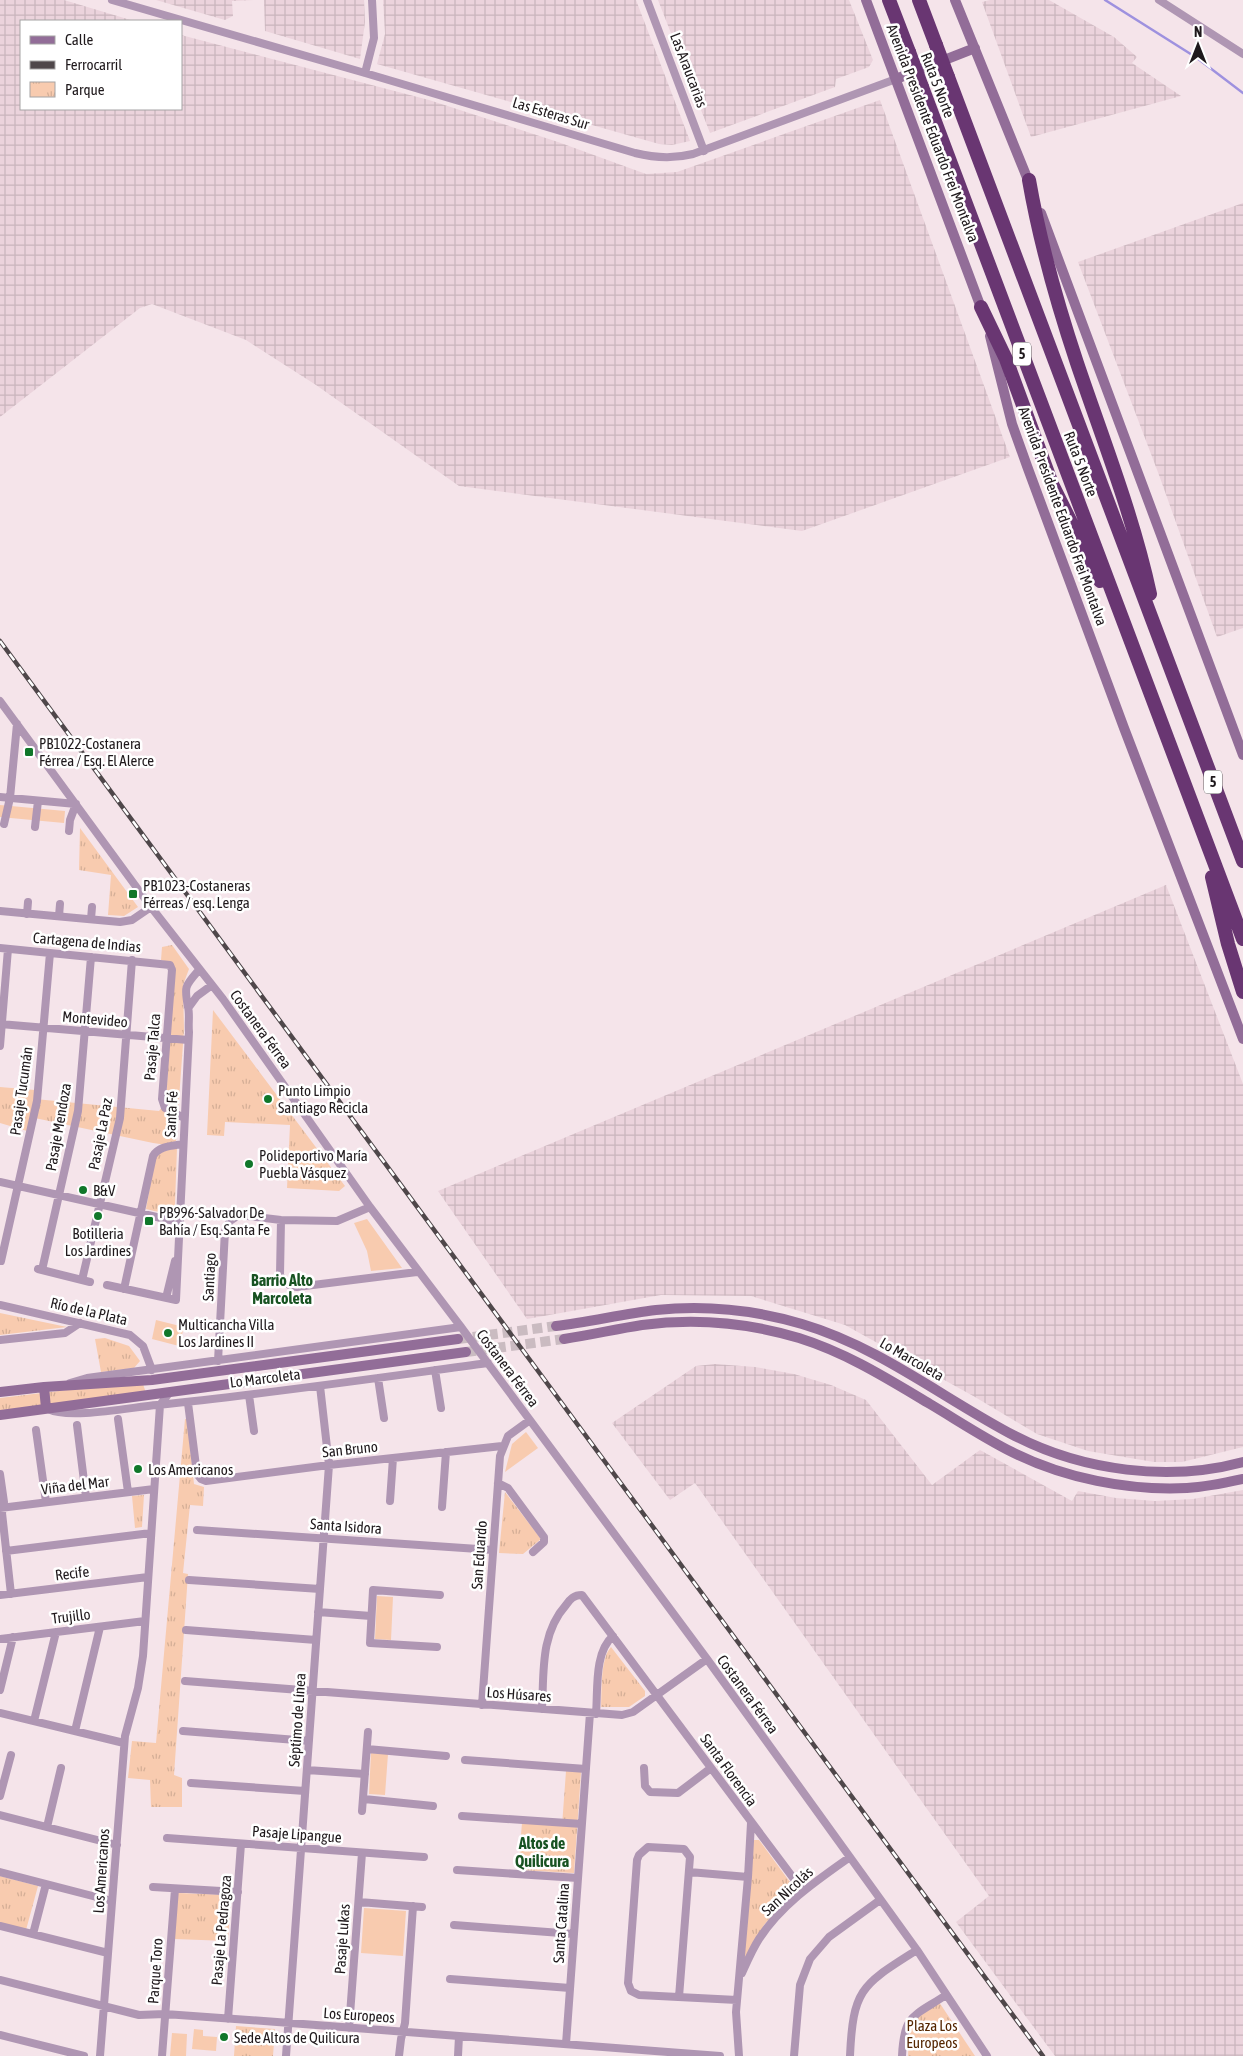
<svg xmlns="http://www.w3.org/2000/svg" width="1243" height="2056" font-family="'Asap Condensed',sans-serif">
  <style>
    .industrial { fill: url(#industrial-grid) }
    .grass { fill: #f8cbaf }
    .park { fill: url(#park-tufts) }
    .lines { fill: none; stroke-linecap: round; stroke-linejoin: round }
    .stream { stroke: #9e91df; stroke-width: 2.5 }
    .secondary-tunnel { stroke: #cabbc1; stroke-width: 10; stroke-dasharray: 10 5; stroke-linecap: butt }
    .minor { stroke: #af96b3; stroke-width: 8 }
    .secondary { stroke: #926d98; stroke-width: 10 }
    .motorway { stroke: #693672; stroke-width: 14 }
    .rail-casing { stroke: #4f474a; stroke-width: 4.5 }
    .rail { stroke: #fff; stroke-width: 2.5; stroke-dasharray: 8; stroke-linecap: butt }
    .motorway-bridge { stroke: #693672; stroke-width: 14 }
    .poi-dot { fill: #10772a; stroke: #fff; stroke-width: 2 }
    .labels { text-anchor: middle; dominant-baseline: central; stroke-width: 5; stroke-linejoin: round; paint-order: stroke }
    .shield { fill: #fff; stroke: #625e60; stroke-width: 1 }
    .shield-label { font-size: 14px; font-weight: bold; fill: #1f191c }
    .street-label { font-size: 15px; fill: #1f191c; stroke: #fff }
    .poi-label { font-size: 15px; fill: #1f191c; stroke: #fff; text-anchor: start }
    .park-label { font-size: 15px; fill: #552600; stroke: #fff }
    .neighbourhood-label { font-size: 16px; font-weight: bold; fill: #185322; stroke: #fff }
  </style>
  <defs>
    <pattern id="industrial-grid" width="8" height="8" patternUnits="userSpaceOnUse" patternTransform="scale(1.25)"><rect width="8" height="8" fill="#ebd3dc"/><path d="M0 4h8M4 0v8" fill="none" stroke="#c9b5bc"/></pattern>
    <pattern id="park-tufts" width="24" height="20" patternUnits="userSpaceOnUse" patternTransform="scale(1.25)"><rect width="24" height="20" fill="#f8cbaf"/><path d="M3 7l-1-3M5 7V3M7 7l1-3M15 17l-1-3M17 17v-4M19 17l1-3" fill="none" stroke="#d4ae96"/></pattern>
  </defs>
  <rect width="100%" height="100%" fill="#f5e4ea"/>
  <path class="industrial" d="M0 0H64L134 21H21V109H181V35L429 100 558 142 646 174 677 172 880 100 1010 457 802 531 459 486 316 385 246 340 152 304 140 308 0 417Z
    M156 0H254L232 1 233 16 225 20Z
    M264 0H364L365 22 360 59 265 31Z
    M383 0H636L690 141 672 145 659 144 377 64 385 34Z
    M658 0H849L873 60 869 67 836 79 835 87 710 133Z
    M990 0H1049L1114 37 1137 57 1132 63 1181 96 1031 137 982 2Z
    M1243 203V628L1217 637 1159 475 1078 262Z
    M1166 885 1243 1084V1447L1182 1462H1154L1088 1451 1037 1434 975 1397 845 1325 751 1296 661 1295 527 1319 438 1191Z
    M715 1364 755 1367 794 1374 831 1385 866 1400 932 1485 980 1450 1072 1501 1078 1491 1116 1498 1155 1501 1193 1499 1243 1490V2056H1055L956 1922 989 1896 695 1483 670 1500 612 1423 696 1366Z"/>
  <path class="grass" d="M0 805 65 811 64 823 0 817Z
    M367 1219 402 1268 371 1271 367 1251 354 1223Z
    M156 1320 184 1327 179 1346 152 1339Z
    M526 1432 538 1448 505 1472 512 1444Z
    M377 1596 393 1597 391 1640 375 1639Z
    M371 1753 388 1754 385 1795 369 1794Z
    M364 1908 406 1911 403 1956 361 1953Z
    M194 2029 203 2030V2036L217 2037 216 2051 192 2049Z
    M172 2033 187 2034 186 2056H170Z"/>
  <path class="park" d="M80 828 138 907 124 916 108 915 111 875 79 870Z
    M172 945 189 969 183 985 184 1030 176 1141 167 1145 153 1143 30 1117 27 1131 0 1123V1087L35 1090V1099L159 1111 166 1102 174 964 161 960 162 947Z
    M213 1010 345 1186 339 1191 287 1188 290 1125 225 1122 224 1136 207 1135Z
    M177 1148 175 1204C168 1216 158 1212 146 1209L156 1153Z
    M0 1313 67 1327 0 1335Z
    M105 1338 129 1346 140 1361 134 1368 101 1372 95 1339Z
    M142 1381 146 1393 0 1412V1398Z
    M185 1419H187L194 1484 204 1487 203 1506 190 1505 183 1573 188 1574 174 1775 182 1778V1807H151L150 1780 128 1778 132 1741 156 1743Z
    M505 1492 541 1539 523 1554 499 1553Z
    M144 1495 142 1527 135 1528 132 1496Z
    M611 1647 645 1691V1696L629 1707H601C602 1691 600 1659 611 1647Z
    M566 1771 581 1772 574 1873 518 1870 522 1823 562 1826Z
    M751 1840H759L795 1889 764 1925 743 1966Z
    M0 1876 38 1886 26 1930 0 1923Z
    M178 1893 231 1895 228 1941 174 1939Z
    M939 2002 975 2056H908L910 2021Z
    M236 2026 275 2029 273 2056H234Z"/>
  <g class="lines">
    <path class="stream" d="M1105 0 1197 58 1243 93"/>
    <path class="secondary-tunnel" d="M458 1339 556 1326
      M466 1352 564 1339"/>
    <path class="minor" d="M112 0 365 73 635 153C655 158 673 159 693 154L896 79
      M647 0 704 151
      M1159 0 1243 54
      M365 73 374 38 372 0
      M0 701 151 907 223 999 370 1207 461 1327 707 1659 917 1950 987 2056
      M0 797 76 804
      M4 824 10 798 17 724
      M35 827 38 801
      M69 831 70 820 76 804
      M0 911 120 922 132 920 151 907
      M27 914 28 902
      M59 916 60 904
      M91 919 92 907
      M0 948 170 965 172 970 162 1099 165 1108 184 1118
      M189 1007 197 996 212 985
      M0 1024 188 1040
      M0 1046 8 949
      M0 1182 179 1222
      M281 1220 280 1275C283 1283 289 1286 297 1287L417 1272
      M1 1261 37 1101 50 953
      M38 1269 90 1282
      M42 1270 78 1111 91 957
      M82 1280 120 1118 132 960
      M107 1285 176 1300 189 1032C188 1024 190 1014 188 1007 184 986 185 986 199 970
      M124 1289 153 1156C159 1146 172 1146 183 1144
      M166 1298 175 1261
      M0 1305 130 1335 143 1346 152 1370
      M0 1340 65 1333 80 1323
      M218 1361 225 1231 230 1221 239 1215 281 1220 337 1221 370 1207
      M435 1370 441 1408
      M378 1378 384 1418
      M70 1383 87 1378 461 1327
      M249 1395 254 1431
      M188 1403 197 1474 201 1479 206 1481 329 1465 502 1446
      M48 1409C69 1420 132 1407 157 1405 267 1394 377 1378 488 1363
      M118 1419 128 1492
      M77 1425 86 1497
      M36 1430 46 1502
      M0 1474 4 1502 2 1513 11 1594
      M498 1483 508 1488 544 1537V1542L533 1552
      M390 1501 393 1458
      M442 1507 446 1452
      M0 1508 154 1489
      M197 1530 493 1550
      M6 1551 151 1533
      M189 1580 320 1589
      M0 1595 148 1577
      M318 1612 371 1616
      M186 1630 316 1640
      M0 1639 145 1621
      M437 1647 370 1643 373 1590 440 1595
      M185 1681 622 1715 633 1712 707 1659
      M0 1690 13 1637
      M482 1705 500 1456 508 1436 530 1420
      M542 1709C544 1673 540 1634 566 1605 570 1599 574 1595 582 1595L803 1891
      M0 1713 124 1743
      M596 1714C598 1690 594 1652 613 1636
      M34 1721 56 1632
      M75 1731 100 1627
      M183 1731 309 1741
      M367 1749 446 1756
      M465 1760 586 1769
      M644 1768 645 1786 650 1792 678 1793 711 1768
      M307 1770 365 1774
      M191 1783 305 1791
      M0 1796 11 1755
      M364 1799 433 1806
      M362 1811 368 1732
      M0 1815 117 1845
      M462 1816 582 1824
      M47 1827 61 1768
      M167 1838 424 1857
      M457 1870 578 1878
      M0 1872 112 1901
      M689 1872 748 1877
      M153 1887 238 1892
      M359 1902 422 1907
      M454 1925 574 1934
      M0 1926 108 1953
      M33 1934 46 1884
      M742 1973C747 1962 752 1950 759 1939 782 1904 816 1881 850 1857
      M450 1979 570 1988
      M0 1980 139 2015 165 2014 277 2022 720 2056
      M679 1997 690 1857 684 1849 648 1847 639 1855 637 1860 628 1983 631 1991 639 1995 737 2000
      M228 2019 241 1844
      M349 2028 362 1853
      M0 2035 84 2056
      M566 2044 590 1713
      M100 2056 125 1736 138 1688 143 1656 160 1405 169 1393
      M162 2056 175 1889
      M286 2056 329 1465 320 1386
      M399 2056 401 2039 405 2023 413 1906
      M458 2056 459 2036
      M739 2056 736 2012 748 1877 751 1823
      M794 2056 800 1985 810 1959 829 1937 880 1900
      M850 2056C853 1988 862 1985 917 1950
      M902 2056C904 2014 913 2017 946 1995"/>
    <path class="secondary" d="M866 0 983 313
      M955 0 1030 185
      M896 79 975 48
      M1041 213 1243 755
      M990 336 1012 424 1027 466 1124 728 1243 1039
      M556 1326C589 1322 623 1314 656 1310 705 1305 755 1310 802 1324 880 1347 944 1399 1015 1436 1083 1471 1169 1482 1243 1462
      M564 1339C591 1335 616 1329 642 1325 695 1318 749 1323 799 1338 847 1353 888 1379 930 1404 957 1420 984 1438 1012 1452 1064 1478 1128 1491 1187 1488 1206 1487 1225 1483 1243 1479
      M44 1387 46 1408
      M0 1392 44 1387 152 1380 458 1339
      M0 1415 466 1352"/>
    <path class="motorway" d="M889 0 909 52
      M919 0 936 45
      M948 77 1243 861
      M922 87 1243 939
      M1029 180C1040 243 1057 303 1077 363 1103 440 1133 515 1150 594
      M981 307 1006 359 1052 484 1100 581
      M1212 877 1228 944 1243 992"/>
    <g class="rail-casing">
      <path id="rail" d="M0 641 1043 2056"/>
    </g>
    <use href="#rail" class="rail"/>
    <path class="motorway-bridge" d="M936 45 948 77
      M909 52 922 87"/>
  </g>
  <g class="poi-dot">
    <rect x="24" y="747" width="10" height="10" rx="2.5"/>
    <rect x="128" y="889" width="10" height="10" rx="2.5"/>
    <circle cx="268" cy="1099" r="5"/>
    <circle cx="249" cy="1164" r="5"/>
    <circle cx="83" cy="1190" r="5"/>
    <circle cx="98" cy="1216" r="5"/>
    <rect x="144" y="1216" width="10" height="10" rx="2.5"/>
    <circle cx="168" cy="1333" r="5"/>
    <circle cx="138" cy="1469" r="5"/>
    <circle cx="224" cy="2037" r="5"/>
  </g>
  <g class="labels">
    <g class="shield">
      <rect x="1013" y="342.5" width="18" height="23" rx="4"/>
      <rect x="1204" y="770.5" width="18" height="23" rx="4"/>
    </g>
    <g class="shield-label">
      <text x="1022" y="354">5</text>
      <text x="1213" y="782">5</text>
    </g>
    <g class="street-label">
      <text transform="translate(689 70) rotate(69)">Las Araucarias</text>
      <text transform="translate(938 85) rotate(69)">Ruta 5 Norte</text>
      <text transform="translate(551 113) rotate(17)">Las Esteras Sur</text>
      <text transform="translate(933 133) rotate(69)">Avenida Presidente Eduardo Frei Montalva</text>
      <text transform="translate(1081 464) rotate(69)">Ruta 5 Norte</text>
      <text transform="translate(1063 516) rotate(70)">Avenida Presidente Eduardo Frei Montalva</text>
      <text transform="translate(87 942) rotate(5)">Cartagena de Indias</text>
      <text transform="translate(95 1019) rotate(5)">Montevideo</text>
      <text transform="translate(261 1029) rotate(54)">Costanera Férrea</text>
      <text transform="translate(152 1047) rotate(-85)">Pasaje Talca</text>
      <text transform="translate(21 1091) rotate(-82)">Pasaje Tucumán</text>
      <text transform="translate(171 1114) rotate(-87)">Santa Fé</text>
      <text transform="translate(58 1127) rotate(-80)">Pasaje Mendoza</text>
      <text transform="translate(100 1134) rotate(-79)">Pasaje La Paz</text>
      <text transform="translate(209 1277) rotate(-87)">Santiago</text>
      <text transform="translate(89 1311) rotate(13)">Río de la Plata</text>
      <text transform="translate(912 1359) rotate(30)">Lo Marcoleta</text>
      <text transform="translate(508 1368) rotate(53)">Costanera Férrea</text>
      <text transform="translate(265 1378) rotate(-7)">Lo Marcoleta</text>
      <text transform="translate(350 1449) rotate(-6)">San Bruno</text>
      <text transform="translate(75 1485) rotate(-7)">Viña del Mar</text>
      <text transform="translate(346 1526) rotate(4)">Santa Isidora</text>
      <text transform="translate(479 1555) rotate(-86)">San Eduardo</text>
      <text transform="translate(72 1573) rotate(-7)">Recife</text>
      <text transform="translate(71 1616) rotate(-7)">Trujillo</text>
      <text transform="translate(519 1694) rotate(4)">Los Húsares</text>
      <text transform="translate(748 1694) rotate(54)">Costanera Férrea</text>
      <text transform="translate(297 1720) rotate(-86)">Séptimo de Línea</text>
      <text transform="translate(729 1770) rotate(54)">Santa Florencia</text>
      <text transform="translate(297 1834) rotate(4)">Pasaje Lipangue</text>
      <text transform="translate(101 1871) rotate(-86)">Los Americanos</text>
      <text transform="translate(787 1891) rotate(-43)">San Nicolás</text>
      <text transform="translate(561 1923) rotate(-86)">Santa Catalina</text>
      <text transform="translate(221 1930) rotate(-85)">Pasaje La Pedragoza</text>
      <text transform="translate(342 1939) rotate(-86)">Pasaje Lukas</text>
      <text transform="translate(155 1971) rotate(-86)">Parque Toro</text>
      <text transform="translate(359 2015) rotate(4)">Los Europeos</text>
    </g>
    <g class="poi-label">
      <text x="39" y="743">PB1022-Costanera<tspan x="39" dy="17">Férrea / Esq. El Alerce</tspan></text>
      <text x="143" y="885">PB1023-Costaneras<tspan x="143" dy="17">Férreas / esq. Lenga</tspan></text>
      <text x="278" y="1090">Punto Limpio<tspan x="278" dy="17">Santiago Recicla</tspan></text>
      <text x="259" y="1155">Polideportivo María<tspan x="259" dy="17">Puebla Vásquez</tspan></text>
      <text x="93" y="1190">B&amp;V</text>
      <text x="159" y="1212">PB996-Salvador De<tspan x="159" dy="17">Bahía / Esq. Santa Fe</tspan></text>
      <text x="98" y="1233" text-anchor="middle">Botilleria<tspan x="98" dy="17">Los Jardines</tspan></text>
      <text x="178" y="1324">Multicancha Villa<tspan x="178" dy="17">Los Jardines II</tspan></text>
      <text x="148" y="1469">Los Americanos</text>
      <text x="234" y="2037">Sede Altos de Quilicura</text>
    </g>
    <g class="park-label">
      <text x="932" y="2025">Plaza Los<tspan x="932" dy="17">Europeos</tspan></text>
    </g>
    <g class="neighbourhood-label">
      <text x="282" y="1280">Barrio Alto<tspan x="282" dy="18">Marcoleta</tspan></text>
      <text x="542" y="1843">Altos de<tspan x="542" dy="18">Quilicura</tspan></text>
    </g>
  </g>
  <rect x="20" y="20" width="162" height="90" fill="#ffffff" stroke="#a5a3a4"/>
  <rect x="30" y="36" width="25" height="8" fill="#926d98" stroke="#a5a3a4"/>
  <text x="65" y="45" font-size="15" fill="#1f191c">Calle</text>
  <rect x="30" y="61" width="25" height="8" fill="#4f474a" stroke="#a5a3a4"/>
  <text x="65" y="70" font-size="15" fill="#1f191c">Ferrocarril</text>
  <rect x="30" y="82" width="25" height="15" fill="url(#park-tufts)" stroke="#a5a3a4"/>
  <text x="65" y="95" font-size="15" fill="#1f191c">Parque</text>
  <g transform="translate(1198 45)" stroke="#ffffff" stroke-width="4" paint-order="stroke">
  <path d="M0-4L9 19L0 12L-9 19Z" fill="#1f191c"/>
  <text y="-8" font-size="14" font-weight="bold" text-anchor="middle" fill="#1f191c">N</text>
  </g>
</svg>
